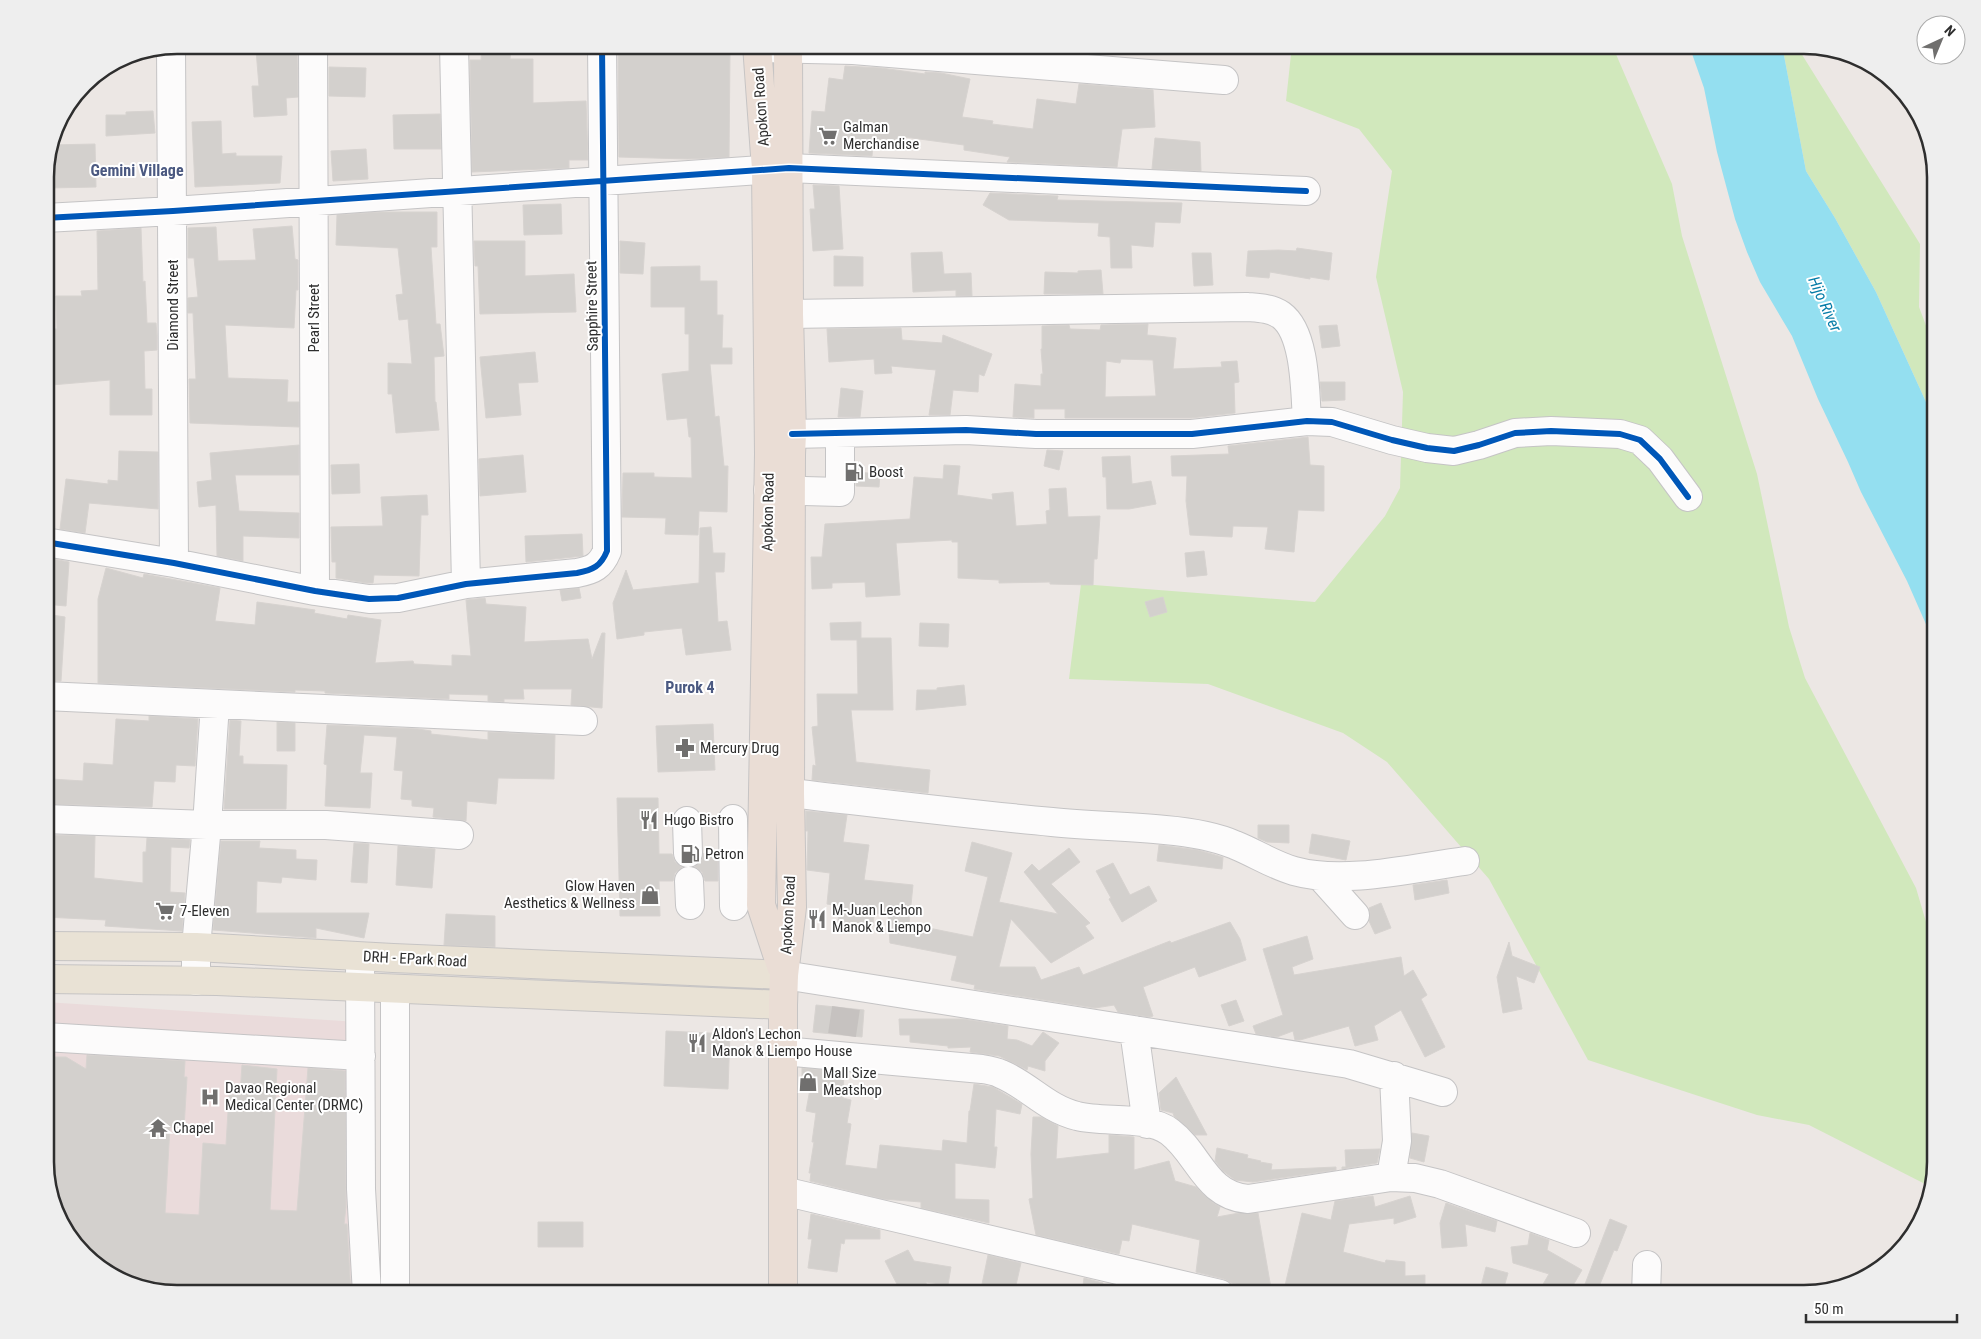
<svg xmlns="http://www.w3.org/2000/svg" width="1981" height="1339" font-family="'Roboto Condensed',sans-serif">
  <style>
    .medical { fill: #eadbdb }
    .green { fill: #d1e8bc }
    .water { fill: #94dff0 }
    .building { fill: #d3d0cd; stroke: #d7d3d0; fill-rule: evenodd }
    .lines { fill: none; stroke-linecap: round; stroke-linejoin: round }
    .minor-tunnel { stroke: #c6c2c0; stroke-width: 28; stroke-dasharray: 28 14; stroke-linecap: butt }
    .minor-casing { stroke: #c5c4c5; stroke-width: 30 }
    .major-casing { stroke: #c6c4c4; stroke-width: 30 }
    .highway-casing { stroke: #c6c4c4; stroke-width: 30 }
    .minor { stroke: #fcfbfb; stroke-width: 28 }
    .major { stroke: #e9e2d5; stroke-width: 28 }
    .highway { stroke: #eaddd5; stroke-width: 28 }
    .cycleway-casing { stroke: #fff; stroke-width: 9 }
    .cycleway { stroke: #0057b8; stroke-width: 6 }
    .labels { text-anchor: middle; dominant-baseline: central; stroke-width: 4; stroke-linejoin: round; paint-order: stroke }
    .street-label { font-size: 15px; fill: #2e2e2e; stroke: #fff }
    .poi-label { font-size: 15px; fill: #2e2e2e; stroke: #fff; text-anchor: start }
    .neighbourhood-label { font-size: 16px; font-weight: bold; fill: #4b5981; stroke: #fff }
    .water-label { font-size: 16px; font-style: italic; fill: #077da8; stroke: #fff }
    .rim { fill: none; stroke: #2e2e2e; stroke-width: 2.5 }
  </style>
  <rect width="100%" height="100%" fill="#ece7e4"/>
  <path class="medical" d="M45 1002 374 1023 376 1294H177L103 1272 63 1228 45 1170Z"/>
  <path class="green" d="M1292 45H1612L1672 184 1682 236 1757 474 1789 627 1805 678 1916 888 1931 939 1936 964V1162L1929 1186 1809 1125 1757 1115 1588 1060 1489 879 1387 762 1343 733 1208 684 1069 679 1081 584 1315 602 1385 516 1400 488 1403 392 1376 277 1392 171 1359 129 1286 101Z
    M1782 45H1796L1920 244 1919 307 1936 352V424L1876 292 1835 218 1806 171Z"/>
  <path class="water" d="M1689 45H1782L1806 171 1835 218 1876 292 1936 424V647L1907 581 1861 492 1848 462 1818 399 1792 336 1760 282 1747 252 1735 219 1717 152 1704 88Z"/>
  <path class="building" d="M482 45H511L510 59H533V103L586 101 588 160H569V168L472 172 470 60H481Z
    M618 45H701V52L730 50 729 157 688 159 619 157Z
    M297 47 298 97 286 98 287 115 254 117 252 86H259L256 50Z
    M845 66 881 68 925 74V72L941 73 970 79 962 117 993 121 992 124 1033 129 1037 99 1076 104 1079 84 1153 90 1155 127 1122 129 1117 167 1007 162 1010 157 964 150V145L897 136 919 149 873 143 872 156 809 153 812 111 825 112 829 78 843 80Z
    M329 67 366 68 365 97 329 96Z
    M153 111 155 133 106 136V115H126V112Z
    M440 114 441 149H394L393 115Z
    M221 121 222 154 236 153V156H282L280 183 195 187 192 122Z
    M1155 138 1200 142 1201 171 1152 169Z
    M95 144 96 187 48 188 47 160 51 145Z
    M366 149 368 179 333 181 331 151Z
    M813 185 839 186 843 249 813 251 810 209H815Z
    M990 193 1058 196 1057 200 1182 203 1180 223 1155 222 1153 247 1131 245 1132 268H1111L1110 237 1098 236 1099 223 1009 220 983 205Z
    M561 204 562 234 524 235 523 205Z
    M380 212H437V247H431L436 324H440L444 356 434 357 435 402H436L439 430 396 433 392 394H388V363L412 364 408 319 399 320 396 295 403 294 398 248 336 245 337 215Z
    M292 226 295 259 298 260V290H296L294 328 225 325 228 378 288 380 287 402H299V427L190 423 189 379H196L193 313H188V298L198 297 194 258H188V228L216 227 218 261 256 260 253 229Z
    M141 228 143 282 145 281 147 323H156L157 336V350L144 351 145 389H152V415H110V380L51 385 50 365H52L51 329H57L56 296H82L81 291 98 290 97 231Z
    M474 241H525V276L574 274 576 312 480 314 478 266H475Z
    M620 241 645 243 643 274 620 273Z
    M1297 248 1332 253 1329 280 1310 277V279L1270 272 1269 278 1246 276 1248 251 1278 250 1296 251Z
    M942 252 944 274 971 273 972 296H956V290L913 292 911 253Z
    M1192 253H1211L1213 285 1194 286Z
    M834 256 863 257V286H834Z
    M700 266V281H717V315H723L722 348H732V364H710L715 417 719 416 724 466H728L727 512 699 511 698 535 665 534 666 518 622 517 623 473H654V477L692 478 691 437H689L687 418 667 420 662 374 689 371V334H685V307H651V267Z
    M1101 270 1103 294H1044L1045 272 1078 273V271Z
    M1148 324 1147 335 1176 338 1173 369 1222 367 1221 362 1237 361 1239 382 1234 383 1235 413 1191 418H1065V409H1034V418L1013 417 1015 384 1041 386V374H1043L1041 349H1042V326L1069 325 1070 329 1100 330 1101 325ZM1121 359 1153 360 1156 396 1105 397 1106 361 1120 363Z
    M1337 325 1340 346 1322 348 1319 326Z
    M901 328 902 340 942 343 943 335 992 354 984 376 979 374 978 392 953 390 950 415H929L936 370 891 366 892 373 875 374 874 359 829 362 827 329Z
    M535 352 538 382 518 383 521 415 486 418 480 357Z
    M1320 382H1345V400L1322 401Z
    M841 388 863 391 860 417H838Z
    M1308 437 1310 465 1324 466V511L1298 510 1294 552 1265 549 1268 527 1233 526 1232 537 1190 535 1186 501 1187 476H1172L1171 456 1229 454 1228 446Z
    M299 445V475H235L239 511 299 513V538L243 536V561L217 556 216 505 199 507 197 482 212 480 210 453Z
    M1047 450 1063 451 1059 470 1044 466Z
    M119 451 158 452V509L89 503 85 533 60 529 66 479 108 484V480L118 481Z
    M523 455 526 492 480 496 479 459Z
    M1130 456 1132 484 1151 481 1156 504 1129 509H1107L1106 477H1103L1102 457Z
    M359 464 360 493 332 494 331 465Z
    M944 465 960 466 957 495 993 500 992 494 1013 492 1016 526 1047 524 1046 511 1050 510 1049 489 1066 488 1068 517 1100 516 1097 559H1094L1093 585 1050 584V582L999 583V580L958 578V542H952V540L896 543 900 595 866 597 865 582 832 583V588L812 589 811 557H822L825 524 910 519 914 477 943 479Z
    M856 472 880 474 879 487 856 486Z
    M427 495 428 515H421L419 576 374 575 373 583H367L336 578V562H332L331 527 383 526 381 497Z
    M711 527 713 553H725L724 572H715L718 622 727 621 731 650 686 655 682 628 644 632V635L617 639 613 603 626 570 633 590 699 583 700 528Z
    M582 534 583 556 526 562 525 536Z
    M1204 551 1207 575 1187 577 1185 553Z
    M48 558 69 562 66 606 45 604Z
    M106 568 143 578 144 574 220 588 215 621 255 625 257 602 315 610 314 613 347 619 348 615 381 620 375 663 413 661 414 664 452 666V655L471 656 466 600 485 598 486 604 526 607 524 642 588 639 592 659 602 633H605L602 708 571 705 572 689H523L524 699H504V702L488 701V695L449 694V699L325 693V691L295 690V692L98 683V599Z
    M579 588 581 598 562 601 560 590Z
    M1163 597 1167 612 1150 617 1145 602Z
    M52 615 65 617 61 681 45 680Z
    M861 622V638H891L893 710H851L856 762 930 770 928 793 812 780 813 765 816 766 812 727 818 726 817 694H858L857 640H831L830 623Z
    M920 623 949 624 948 647 919 646Z
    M964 685 966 705 916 710 917 690H937V688Z
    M149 716 198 719 195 766 176 765 175 782 154 781 152 807 49 804 51 779 83 781 84 763 113 765 116 719 149 721Z
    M230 720 241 721 239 756H243V764L287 765 286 809H224Z
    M277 722 295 723V751H277Z
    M713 724 715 770 658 772 656 726Z
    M327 725 418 729 431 731V734L488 740V732L555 735 554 779 498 778 496 804 467 801 466 821 433 817 434 808 412 806V800L401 799 403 771 394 770 397 737 364 735 360 773H372L370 808 325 806 327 765 324 764Z
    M617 798H658L659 854H672L675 862 682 867 675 873 673 881H659L660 916H620Z
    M806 811 847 815 843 842 869 845 864 880 913 885 909 924 973 937 988 877 965 871 972 842 1012 853 999 902 1058 914 1024 872 1032 864 1039 871 1069 848 1080 862 1051 884 1090 923 1085 926 1094 938 1051 963 1011 919 999 967H1035L1041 980 1079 967 1083 975 1170 941 1171 943 1230 922 1240 939 1246 960 1199 977 1195 967 1143 987 1153 1016 1150 1017 1118 1012 1114 1005 1095 1008 974 989 975 985 951 980 957 956 890 943 888 914H874L873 926 838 923 839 906 827 904 830 873 807 870 808 831H806Z
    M1258 825H1289V843L1267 842 1258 838Z
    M1312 834 1350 841 1346 860 1309 853Z
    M45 835 95 836 94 878 143 883V852H146L147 838 190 840 189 848 171 847 170 892 185 893 182 931 105 926 106 920 45 917Z
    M221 841H260L259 848 296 850V859L317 860 316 880 282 877 281 883 257 881 256 913H369L364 938 316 928V938L213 930Z
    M354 843 369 844 367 883 351 882Z
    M1159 845 1198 850 1222 857H1223L1222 869 1157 861Z
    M398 846 435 849 432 888 396 885Z
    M704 853H718V881H705L702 872 695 867 701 861Z
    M1113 863 1130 895 1149 886 1157 901 1122 922 1109 899 1111 898 1096 871Z
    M1447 880 1449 893 1415 900 1413 885Z
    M1381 903 1391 928 1375 934 1369 921 1370 912 1369 908Z
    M446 914 495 916V947L444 945Z
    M1307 936 1313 959 1292 967 1294 975 1401 957 1404 976 1413 970 1427 995 1421 999 1445 1047 1425 1057 1401 1010 1374 1026 1378 1040 1355 1046 1349 1026 1300 1040H1295L1293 1031 1277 1037 1256 1034 1253 1026 1283 1015 1263 949Z
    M1509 942 1512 956 1540 967 1534 983 1516 976 1522 1009 1503 1013 1497 977Z
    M1236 1000 1244 1021 1229 1026 1221 1005Z
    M816 1005 864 1010 862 1037 813 1032Z
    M899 1019H963L1008 1026 1007 1039 1017 1040 1032 1046 1043 1032 1059 1043 1045 1061V1071L1028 1066 1027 1070 999 1056 970 1052 971 1047 948 1048V1046L910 1042V1035H900Z
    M666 1031 730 1034 728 1089 664 1086Z
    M87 1055 185 1061 184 1077H187L184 1128 170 1127 165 1213 199 1215 203 1143 226 1145 229 1095H240L242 1065 277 1069 270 1210 297 1211 308 1068 345 1071 346 1207 344 1224H347L351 1294H177L103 1272 63 1228 45 1170V1057H66L86 1069Z
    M802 1068 844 1072 843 1098 851 1100 847 1123 851 1124 845 1165 877 1169 880 1145 942 1151 943 1140 967 1143 969 1111H970L974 1084 993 1087 1022 1104 1020 1114 996 1109 994 1147H997L995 1168 955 1163V1199L989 1200V1223L921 1208V1202L883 1199 810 1181 811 1173H809L814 1142H812L816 1113 806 1111 810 1089H802Z
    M1176 1077 1207 1135H1195L1174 1116 1173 1113 1161 1110 1159 1093Z
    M1033 1117H1041L1058 1126 1056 1159 1109 1153V1135L1134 1137V1170L1169 1161 1175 1181 1196 1187 1212 1202 1220 1207 1217 1217 1239 1213H1258L1272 1294H1245L1248 1286 1231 1283 1224 1279 1196 1272 1200 1240 1132 1224 1129 1241 1122 1240 1119 1254 1036 1235 1029 1199 1033 1198 1031 1154Z
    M1412 1133 1429 1136 1424 1162 1410 1158Z
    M1217 1148 1248 1155 1247 1158 1261 1161 1260 1162 1272 1164 1271 1170 1336 1167V1170L1253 1182 1235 1180 1223 1171 1215 1161Z
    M1380 1149 1377 1163 1342 1169V1167H1346L1345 1150Z
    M1373 1196 1375 1207 1410 1196 1416 1217 1394 1224V1218L1349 1224 1343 1252 1385 1263 1386 1260 1405 1262V1276L1425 1275V1294H1283L1302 1213 1331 1220 1335 1201Z
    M1446 1203 1497 1221 1495 1232 1465 1224 1467 1246 1442 1248 1440 1223Z
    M811 1214 880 1230V1239H845L844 1244 841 1243 837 1272 808 1268 812 1239H808Z
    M1610 1219 1627 1226 1617 1251 1614 1250 1598 1289 1585 1284Z
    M538 1222H583V1247H538Z
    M1530 1233 1549 1240 1547 1250 1582 1270 1568 1294H1557L1542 1286 1549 1274 1513 1263 1511 1247 1528 1245Z
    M908 1250 914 1261 951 1267 948 1285 926 1282 927 1289 901 1292 885 1261Z
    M988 1255 1021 1263 1014 1294H980Z
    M1486 1267 1508 1273 1502 1294H1479Z
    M1084 1278 1103 1283V1294H1082Z"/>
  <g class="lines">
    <path class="minor-tunnel" d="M842 1035 846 1008"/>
    <g class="minor-casing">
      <path id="minor" d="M313 45 315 591
        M454 45 466 584
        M171 46 174 563
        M757 48 853 50 1224 80
        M45 218 173 211 789 168 1306 191
        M789 314 1247 307C1259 308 1270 308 1281 315 1306 333 1305 393 1307 421
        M792 434 966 430 1036 434H1192L1307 421 1332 422 1392 440 1427 448 1454 451 1479 445 1515 433 1551 431 1620 434 1640 440 1660 459 1688 497
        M768 490 840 492V434
        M45 542 174 563 315 591 369 599 398 598 466 584 577 573C593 570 601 566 607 551L602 45
        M45 696 583 721
        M790 793C877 803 965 814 1052 822 1090 826 1128 826 1165 830 1188 832 1214 836 1235 845 1255 853 1273 865 1294 871 1344 885 1413 868 1465 861
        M45 819 207 825H326L459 835
        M733 819 734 906
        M687 821 688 853
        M1321 877 1355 915
        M689 881 690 905
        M360 957 361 1189 367 1294
        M784 975 1349 1064 1443 1092
        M196 981V947L207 825 215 704
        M395 989V1294
        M1134 1030 1147 1124
        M45 1037 361 1056
        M783 1051 982 1069C989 1070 995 1071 1001 1074 1028 1085 1047 1109 1077 1116 1104 1123 1148 1115 1170 1132 1199 1154 1206 1196 1248 1199L1391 1177 1415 1178 1440 1184 1576 1233
        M1391 1177 1397 1141 1394 1076
        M783 1191 1220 1294
        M1646 1294 1647 1265"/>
    </g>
    <g class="major-casing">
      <path id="major" d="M45 946 196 947 393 958 784 975
        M45 979 217 981 783 1005"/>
    </g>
    <g class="highway-casing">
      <path id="highway" d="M757 45 766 169 769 454 761 905 781 966
        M783 1294V1005L784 975 792 907 790 793 791 454 792 434 789 314 788 45"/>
    </g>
    <use href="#minor" class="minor"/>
    <use href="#major" class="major"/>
    <use href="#highway" class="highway"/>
    <g class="cycleway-casing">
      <path id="cycleway" d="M45 218 173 211 789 168 1306 191
        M792 434 966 430 1036 434H1192L1307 421 1332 422 1392 440 1427 448 1454 451 1479 445 1515 433 1551 431 1620 434 1640 440 1660 459 1688 497
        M45 542 174 563 315 591 369 599 398 598 466 584 577 573C593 570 601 566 607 551L602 45"/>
    </g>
    <use href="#cycleway" class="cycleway"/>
  </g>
  <defs>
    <g id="supermarket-bare" transform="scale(1.5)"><path d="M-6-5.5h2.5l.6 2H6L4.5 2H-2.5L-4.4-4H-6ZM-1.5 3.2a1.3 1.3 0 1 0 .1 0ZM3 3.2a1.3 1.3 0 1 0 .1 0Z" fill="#706f6e" stroke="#fff" stroke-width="2.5" paint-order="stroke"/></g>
    <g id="fuel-bare" transform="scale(1.5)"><path d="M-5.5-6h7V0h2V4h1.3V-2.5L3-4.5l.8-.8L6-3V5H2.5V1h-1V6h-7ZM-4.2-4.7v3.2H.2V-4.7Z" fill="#706f6e" stroke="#fff" stroke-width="2.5" paint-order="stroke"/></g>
    <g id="pharmacy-bare" transform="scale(1.5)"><path d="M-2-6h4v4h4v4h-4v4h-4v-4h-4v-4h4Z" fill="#706f6e" stroke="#fff" stroke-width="2.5" paint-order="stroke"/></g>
    <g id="restaurant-bare" transform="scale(1.5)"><path d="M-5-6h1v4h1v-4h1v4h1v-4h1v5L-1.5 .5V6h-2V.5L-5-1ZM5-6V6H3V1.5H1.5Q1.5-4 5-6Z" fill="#706f6e" stroke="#fff" stroke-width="2.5" paint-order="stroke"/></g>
    <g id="shop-bare" transform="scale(1.5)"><path d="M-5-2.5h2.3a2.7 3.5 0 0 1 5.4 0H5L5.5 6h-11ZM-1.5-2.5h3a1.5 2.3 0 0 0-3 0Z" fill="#706f6e" stroke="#fff" stroke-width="2.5" paint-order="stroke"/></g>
    <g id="hospital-bare" transform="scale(1.5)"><path d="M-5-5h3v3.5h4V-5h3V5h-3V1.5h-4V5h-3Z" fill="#706f6e" stroke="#fff" stroke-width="2.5" paint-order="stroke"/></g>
    <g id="temple-bare" transform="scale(1.5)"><path d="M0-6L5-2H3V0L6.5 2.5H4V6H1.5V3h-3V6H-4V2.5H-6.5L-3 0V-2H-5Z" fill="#706f6e" stroke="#fff" stroke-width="2.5" paint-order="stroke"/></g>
  </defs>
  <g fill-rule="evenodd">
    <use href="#supermarket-bare" x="828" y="136"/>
    <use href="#fuel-bare" x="854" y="472"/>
    <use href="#pharmacy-bare" x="685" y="748"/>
    <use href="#restaurant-bare" x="649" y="820"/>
    <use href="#fuel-bare" x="690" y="854"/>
    <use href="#shop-bare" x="650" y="895"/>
    <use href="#supermarket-bare" x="165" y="911"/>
    <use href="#restaurant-bare" x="817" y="919"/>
    <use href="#restaurant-bare" x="697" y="1043"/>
    <use href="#shop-bare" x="808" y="1082"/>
    <use href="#hospital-bare" x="210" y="1097"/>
    <use href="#temple-bare" x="158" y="1128"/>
  </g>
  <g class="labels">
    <g class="street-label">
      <text transform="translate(761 107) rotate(-94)">Apokon Road</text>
      <text transform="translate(173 305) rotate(-90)">Diamond Street</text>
      <text transform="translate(592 306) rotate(-91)">Sapphire Street</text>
      <text transform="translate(314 318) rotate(-90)">Pearl Street</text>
      <text transform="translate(768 512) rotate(-89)">Apokon Road</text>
      <text transform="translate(788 915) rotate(-87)">Apokon Road</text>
      <text transform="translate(415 959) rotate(3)">DRH - EPark Road</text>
    </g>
    <g class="poi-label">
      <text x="843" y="127">Galman<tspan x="843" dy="17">Merchandise</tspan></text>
      <text x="869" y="472">Boost</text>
      <text x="700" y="748">Mercury Drug</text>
      <text x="664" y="820">Hugo Bistro</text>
      <text x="705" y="854">Petron</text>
      <text x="635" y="886" text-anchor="end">Glow Haven<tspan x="635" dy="17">Aesthetics &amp; Wellness</tspan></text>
      <text x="832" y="910">M-Juan Lechon<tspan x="832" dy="17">Manok &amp; Liempo</tspan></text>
      <text x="180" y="911">7-Eleven</text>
      <text x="712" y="1034">Aldon's Lechon<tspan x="712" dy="17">Manok &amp; Liempo House</tspan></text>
      <text x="823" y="1073">Mall Size<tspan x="823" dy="17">Meatshop</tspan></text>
      <text x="225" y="1088">Davao Regional<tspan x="225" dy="17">Medical Center (DRMC)</tspan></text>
      <text x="173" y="1128">Chapel</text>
    </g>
    <g class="neighbourhood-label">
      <text x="137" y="170">Gemini Village</text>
      <text x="690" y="687">Purok 4</text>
    </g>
    <g class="water-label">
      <text transform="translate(1825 304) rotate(66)">Hijo River</text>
    </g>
  </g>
  <path d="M0 0H1981V1339H0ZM177 54H1804A123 123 0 0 1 1927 177V1162A123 123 0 0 1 1804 1285H177A123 123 0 0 1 54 1162V177A123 123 0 0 1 177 54Z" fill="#eee" fill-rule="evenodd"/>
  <path class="rim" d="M177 54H1804A123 123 0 0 1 1927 177V1162A123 123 0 0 1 1804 1285H177A123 123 0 0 1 54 1162V177A123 123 0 0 1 177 54Z"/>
  <g transform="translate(1941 40) rotate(44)"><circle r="24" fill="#ffffff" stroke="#ababab"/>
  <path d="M0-4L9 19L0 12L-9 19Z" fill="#706f6e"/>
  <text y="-8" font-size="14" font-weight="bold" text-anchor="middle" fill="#2e2e2e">N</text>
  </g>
  <path d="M1806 1314v8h151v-8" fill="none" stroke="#2e2e2e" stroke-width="2.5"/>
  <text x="1814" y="1314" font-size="15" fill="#2e2e2e" stroke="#ffffff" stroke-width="4" paint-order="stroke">50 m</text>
</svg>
